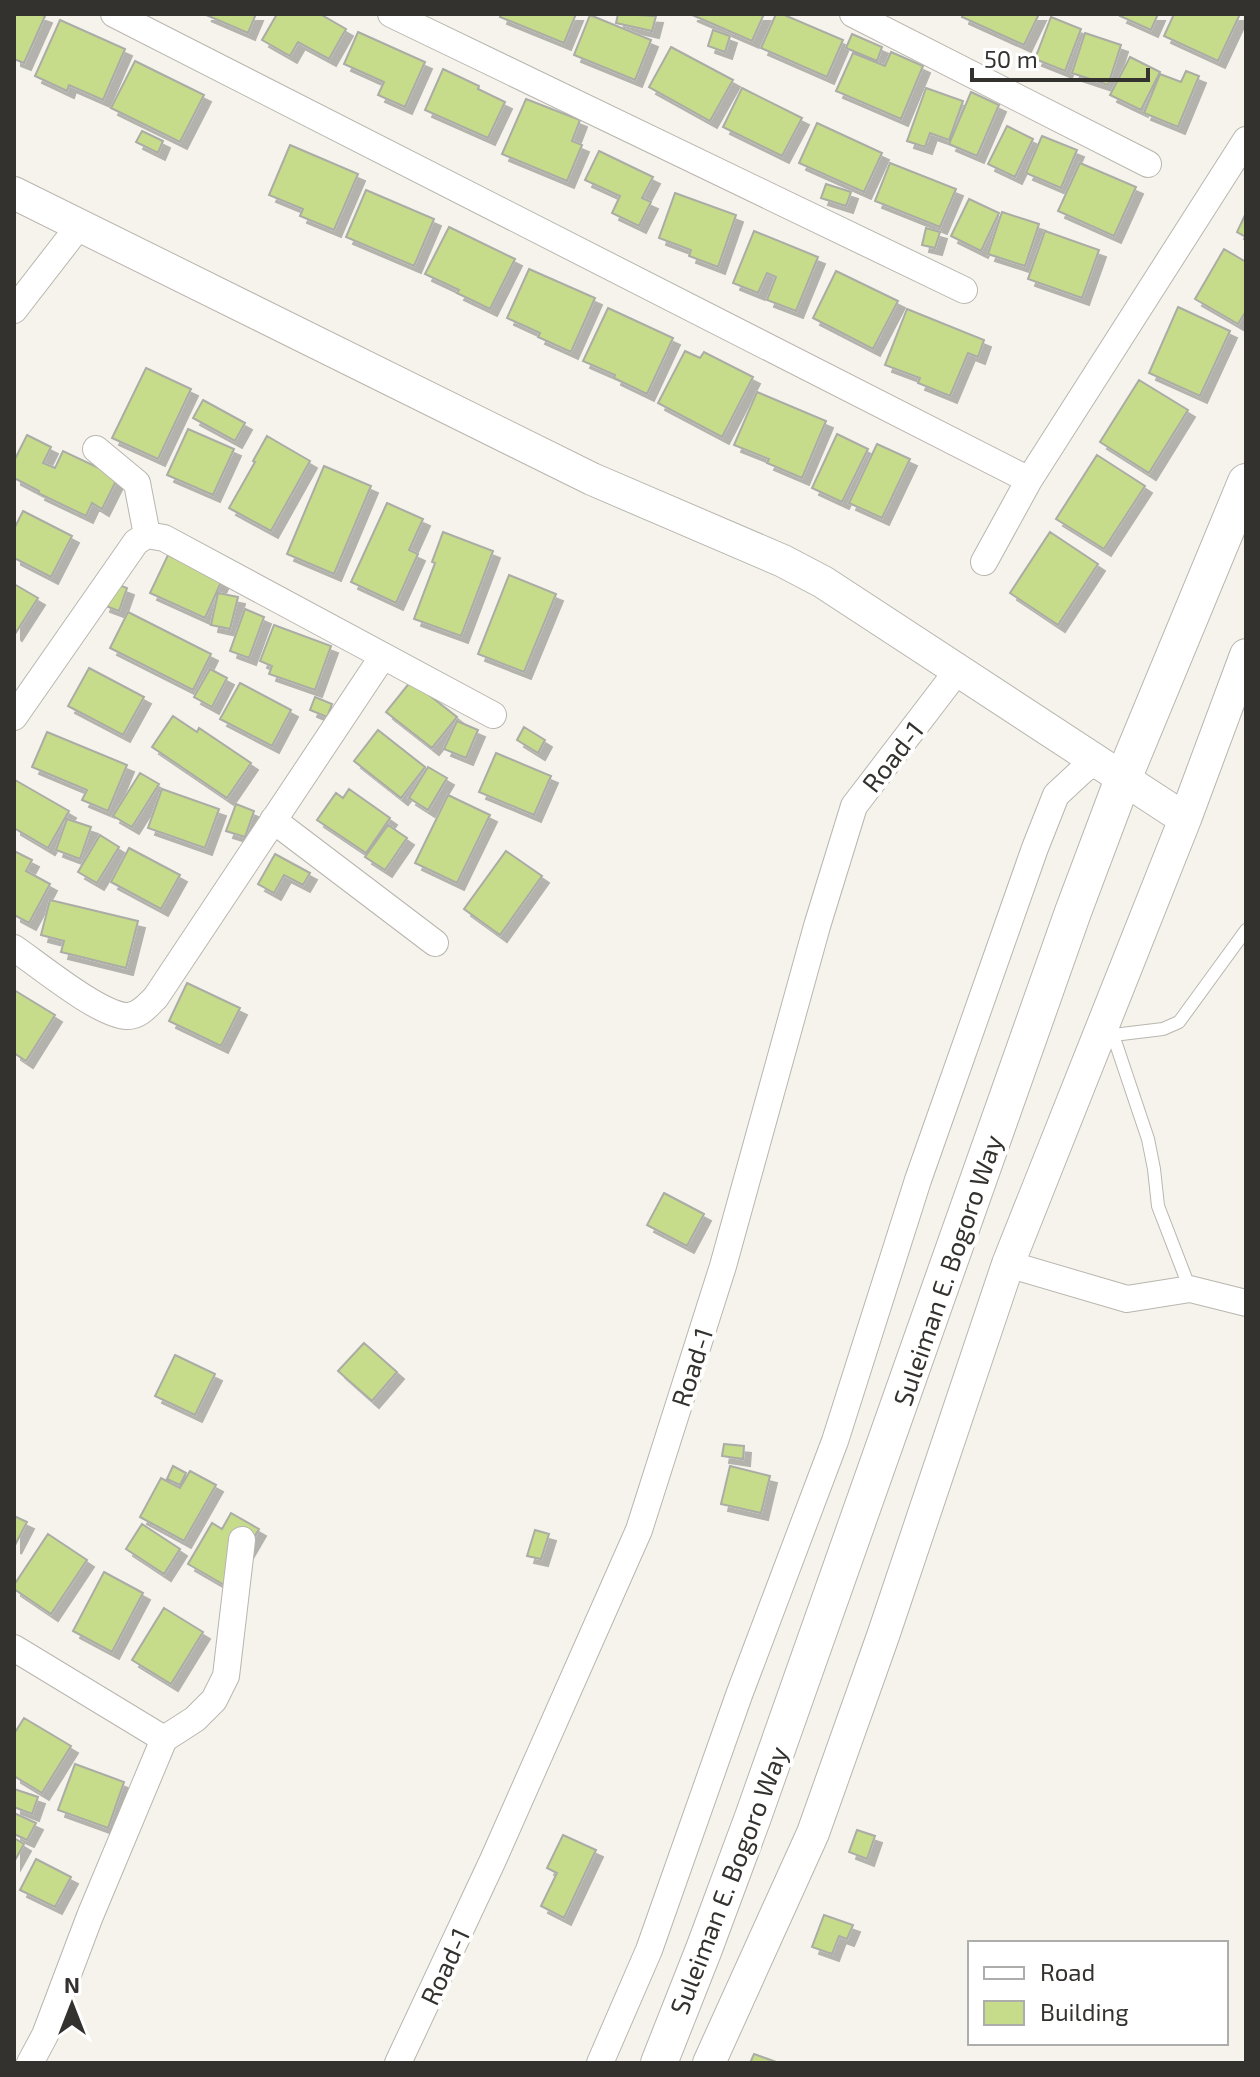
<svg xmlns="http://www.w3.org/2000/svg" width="1260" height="2077" font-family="'Exo 2',sans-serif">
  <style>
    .building { fill: #c7dc8a; stroke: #aaaca5; stroke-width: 2; filter: url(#shadow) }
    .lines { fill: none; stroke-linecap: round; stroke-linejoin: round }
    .service-casing { stroke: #b9b6af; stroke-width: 14 }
    .minor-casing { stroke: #b9b6af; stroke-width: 28 }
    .tertiary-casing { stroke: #b9b6af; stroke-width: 34 }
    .secondary-casing { stroke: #b9b6af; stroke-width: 38 }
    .service { stroke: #fff; stroke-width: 12 }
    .minor { stroke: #fff; stroke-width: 26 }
    .tertiary { stroke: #fff; stroke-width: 32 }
    .secondary { stroke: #fff; stroke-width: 36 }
    .labels { text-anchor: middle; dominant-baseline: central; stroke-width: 8; stroke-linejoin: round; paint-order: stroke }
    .street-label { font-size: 26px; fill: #33322f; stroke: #fff }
  </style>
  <defs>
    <filter id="shadow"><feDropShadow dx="7" dy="7" stdDeviation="0" flood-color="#0004"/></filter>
  </defs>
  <rect width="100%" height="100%" fill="#f5f3eb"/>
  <path class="building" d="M14 14H39L45 16 24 63 14 59Z
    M204 14H256L248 33Z
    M277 14H320L346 29 329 59 298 42 290 56 262 40Z
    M501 14H576L564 43 500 17Z
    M618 14 656 16 652 31 616 23Z
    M690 14H764L752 41Z
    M776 14H782L843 40 827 77 761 48Z
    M963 14H1039L1024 45 962 17Z
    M1121 14H1158L1151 30 1120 16Z
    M1174 14H1240L1218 61 1164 36Z
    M590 15 651 40 635 80 574 55Z
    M1051 17 1081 29 1065 71 1035 59Z
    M60 20 125 49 103 100 69 85 67 91 35 76Z
    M713 30 730 36 725 52 708 46Z
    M358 32 425 62 405 107 378 95 384 82 344 64Z
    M1085 33 1121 45 1108 85 1072 73Z
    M852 34 882 47 877 61 846 48Z
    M671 47 733 80 710 121 649 87Z
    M891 52 923 66 901 119 836 91 853 53 885 66Z
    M1130 57 1160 72 1141 110 1110 95Z
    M135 61 204 95 180 142 111 108Z
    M443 69 479 86 478 89 505 102 488 138 425 110Z
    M1186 71 1199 76 1178 127 1144 113 1160 74 1181 82Z
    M742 88 802 118 782 156 723 127Z
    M926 88 963 101 949 140 930 133 925 147 907 141Z
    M971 92 999 105 977 156 949 144Z
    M526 99 580 120 572 141 582 145 567 181 502 154Z
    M817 123 882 153 864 192 799 163Z
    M1007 126 1033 139 1015 177 988 164Z
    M142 131 163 141 158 153 136 142Z
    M1042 136 1077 150 1061 188 1026 173Z
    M290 145 358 174 334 230 300 216 303 209 269 195Z
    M599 151 653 177 642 198 651 202 639 226 612 213 620 196 585 180Z
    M890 163 956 189 940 227 875 201Z
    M1080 163 1136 187 1114 236 1058 211Z
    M826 184 851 192 846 206 821 198Z
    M366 190 434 219 414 266 346 237Z
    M675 193 736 215 718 267 689 256 691 250 659 238Z
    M969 199 999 213 981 251 951 236Z
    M1002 212 1039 224 1025 266 988 254Z
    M1246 213V237L1237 232Z
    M449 227 515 259 490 309 457 293 459 290 425 274Z
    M926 228 940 232 935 248 922 245Z
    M754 231 818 257 796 311 767 300 776 277 767 273 758 293 733 283Z
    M1045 231 1099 250 1082 298 1028 279Z
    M1224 249 1246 262V311L1238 324 1195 299Z
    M529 269 595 298 571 352 538 337 540 333 507 318Z
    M836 271 898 301 873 349 813 318Z
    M1178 307 1230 331 1200 396 1149 373Z
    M608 308 673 338 647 394 614 378 615 375 583 361Z
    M907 309 984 340 978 357 968 353 950 396 918 383 920 378 885 365Z
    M685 351 700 358 704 352 753 377 722 437 658 403Z
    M146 368 191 389 158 459 112 438Z
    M1139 380 1188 410 1149 473 1100 442Z
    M757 392 826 421 802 478 767 463 769 459 734 445Z
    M203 400 245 423 235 441 193 418Z
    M188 429 234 449 213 495 167 475Z
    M837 434 868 449 842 502 812 488Z
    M27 435 51 447 43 463 55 468 63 451 118 477 102 509 92 503 86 516 38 493 39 491 14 478V461Z
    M267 436 310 461 271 531 229 508 255 462 253 461Z
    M877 444 910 459 882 518 849 503Z
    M1097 455 1145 486 1104 549 1056 519Z
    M324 466 371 486 334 574 287 554Z
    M387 503 423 519 409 550 418 554 396 603 351 582Z
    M23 511 72 536 51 577 14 558V529Z
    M443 532 493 551 461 636 414 619 435 563 432 562Z
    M1050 532 1098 564 1058 625 1010 593Z
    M168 555 222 580 205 618 150 593Z
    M509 575 556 594 524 672 478 654Z
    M111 582 127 588 119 611 103 605Z
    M14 584 38 598 15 634 14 633Z
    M218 593 238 597 230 629 211 625Z
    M245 609 264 617 249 658 230 651Z
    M128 612 211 654 193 690 110 648Z
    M274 625 331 646 315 690 269 674 272 666 260 661Z
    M89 668 144 697 123 735 68 706Z
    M210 669 227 678 212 707 194 697Z
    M411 681 457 717 432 748 386 712Z
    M240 683 291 710 272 746 220 719Z
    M315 697 332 704 327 717 310 710Z
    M173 716 197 732 199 728 251 763 227 798 152 747Z
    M457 721 478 730 466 758 444 749Z
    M524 727 545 740 538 753 517 740Z
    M378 730 425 767 401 798 354 761Z
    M47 732 127 765 108 811 82 800 87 790 32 767Z
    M496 753 551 776 534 815 479 792Z
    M428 767 447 778 428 810 409 798Z
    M140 773 159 784 132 827 113 816Z
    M15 780 69 811 48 848 14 828Z
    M162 789 219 809 205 848 148 828Z
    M349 789 390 818 366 853 317 820 336 793 343 798Z
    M448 795 490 815 457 883 415 863Z
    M236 804 254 811 245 837 226 831Z
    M67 819 91 827 80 859 56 850Z
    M388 825 407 838 385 870 365 857Z
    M100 835 119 847 97 883 78 872Z
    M129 848 180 875 161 909 111 882Z
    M14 851 32 860 26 871 50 884 29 923 14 915Z
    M506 851 542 876 500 935 464 909Z
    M275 854 310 873 303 885 284 875 274 893 258 884Z
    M50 900 138 921 126 968 61 952 64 941 41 935Z
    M187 983 240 1008 221 1046 169 1021Z
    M14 990 55 1015 26 1061 14 1053Z
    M664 1193 704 1214 687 1246 647 1225Z
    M364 1343 397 1372 372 1401 338 1371Z
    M175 1355 215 1374 195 1415 155 1396Z
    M724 1444 744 1446 743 1459 722 1456Z
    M173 1466 186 1473 180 1485 167 1479Z
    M730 1466 770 1476 761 1513 721 1504Z
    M190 1471 216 1485 184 1541 140 1517 161 1478 180 1488Z
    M231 1513 259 1529 226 1586 188 1564 212 1523 222 1529Z
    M14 1516 27 1522 14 1547Z
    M142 1524 180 1549 164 1574 126 1549Z
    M535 1530 549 1534 541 1559 527 1556Z
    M48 1534 87 1560 51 1614 14 1589V1585Z
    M104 1572 143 1593 112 1652 73 1631Z
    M164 1608 203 1632 171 1684 132 1660Z
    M24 1718 71 1746 42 1793 14 1776V1734Z
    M75 1764 124 1782 108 1828 58 1810Z
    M14 1789 38 1797 32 1814 14 1807Z
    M14 1813 36 1823 27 1840 14 1834Z
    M857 1830 875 1836 867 1859 849 1852Z
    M563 1835 596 1850 564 1918 541 1906 557 1873 547 1868Z
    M14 1838 24 1844 14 1862Z
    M36 1859 71 1877 55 1907 20 1890Z
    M824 1915 853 1925 847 1939 839 1936 832 1954 812 1947Z
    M754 2054 779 2063H750Z"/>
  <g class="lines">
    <g class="service-casing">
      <path id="service" d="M1113 1035 1148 1139 1154 1169 1158 1206 1190 1289
        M1105 1036 1163 1029 1179 1022 1246 930"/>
    </g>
    <g class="minor-casing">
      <path id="minor" d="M114 14 1029 480
        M391 14 964 290
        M853 14 1148 164
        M14 310 79 226
        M96 449 137 483 147 535
        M984 562 1029 480 1246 140
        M14 717 136 542 147 535 164 538 493 715
        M273 820 435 943
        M14 948C39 965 98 1014 126 1016 139 1017 148 1005 156 997L383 656
        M1008 1264 1127 1299 1190 1289 1246 1303
        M14 1648 164 1739
        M30 2063 45 2035 90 1916 164 1739 195 1719 214 1700 226 1676 242 1540
        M398 2063 493 1860 639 1530 723 1266 817 926 854 806 958 670
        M600 2063 649 1950 739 1695 835 1441 918 1180 1035 848 1056 795 1084 769 1097 762"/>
    </g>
    <g class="tertiary-casing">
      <path id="tertiary" d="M14 193 592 479 783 561 823 582 1185 819
        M709 2063 813 1833 883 1636 1008 1264 1185 819 1246 655"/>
    </g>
    <g class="secondary-casing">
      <path id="secondary" d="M659 2063 704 1949 753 1817 1073 912 1123 779 1246 482"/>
    </g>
    <use href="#service" class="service"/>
    <use href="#minor" class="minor"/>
    <use href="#tertiary" class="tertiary"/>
    <use href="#secondary" class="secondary"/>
  </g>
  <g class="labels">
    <g class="street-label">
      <text transform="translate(892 756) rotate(-52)">Road-1</text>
      <text transform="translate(947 1270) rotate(-71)">Suleiman E. Bogoro Way</text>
      <text transform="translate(691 1367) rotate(-72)">Road-1</text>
      <text transform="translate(728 1880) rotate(-69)">Suleiman E. Bogoro Way</text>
      <text transform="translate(444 1966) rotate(-65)">Road-1</text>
    </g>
  </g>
  <rect width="1260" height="2077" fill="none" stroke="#33322f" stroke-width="32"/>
  <rect x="968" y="1941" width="260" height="104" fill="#ffffff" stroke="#adadac" stroke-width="2"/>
  <rect x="984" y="1967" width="40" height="12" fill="#ffffff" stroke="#adadac" stroke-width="2"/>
  <text x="1040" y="1981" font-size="24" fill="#33322f">Road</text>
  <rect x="984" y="2001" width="40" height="24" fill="#c7dc8a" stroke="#adadac" stroke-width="2"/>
  <text x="1040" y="2021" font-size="24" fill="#33322f">Building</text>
  <g transform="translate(72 2005)" stroke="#ffffff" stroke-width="6" paint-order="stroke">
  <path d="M0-6L14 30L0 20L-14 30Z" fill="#33322f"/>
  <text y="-12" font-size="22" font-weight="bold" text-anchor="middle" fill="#33322f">N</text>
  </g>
  <path d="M972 68v12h176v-12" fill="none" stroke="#33322f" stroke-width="4"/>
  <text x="984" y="68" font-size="24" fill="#33322f" stroke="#ffffff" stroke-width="6" paint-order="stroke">50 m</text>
</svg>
